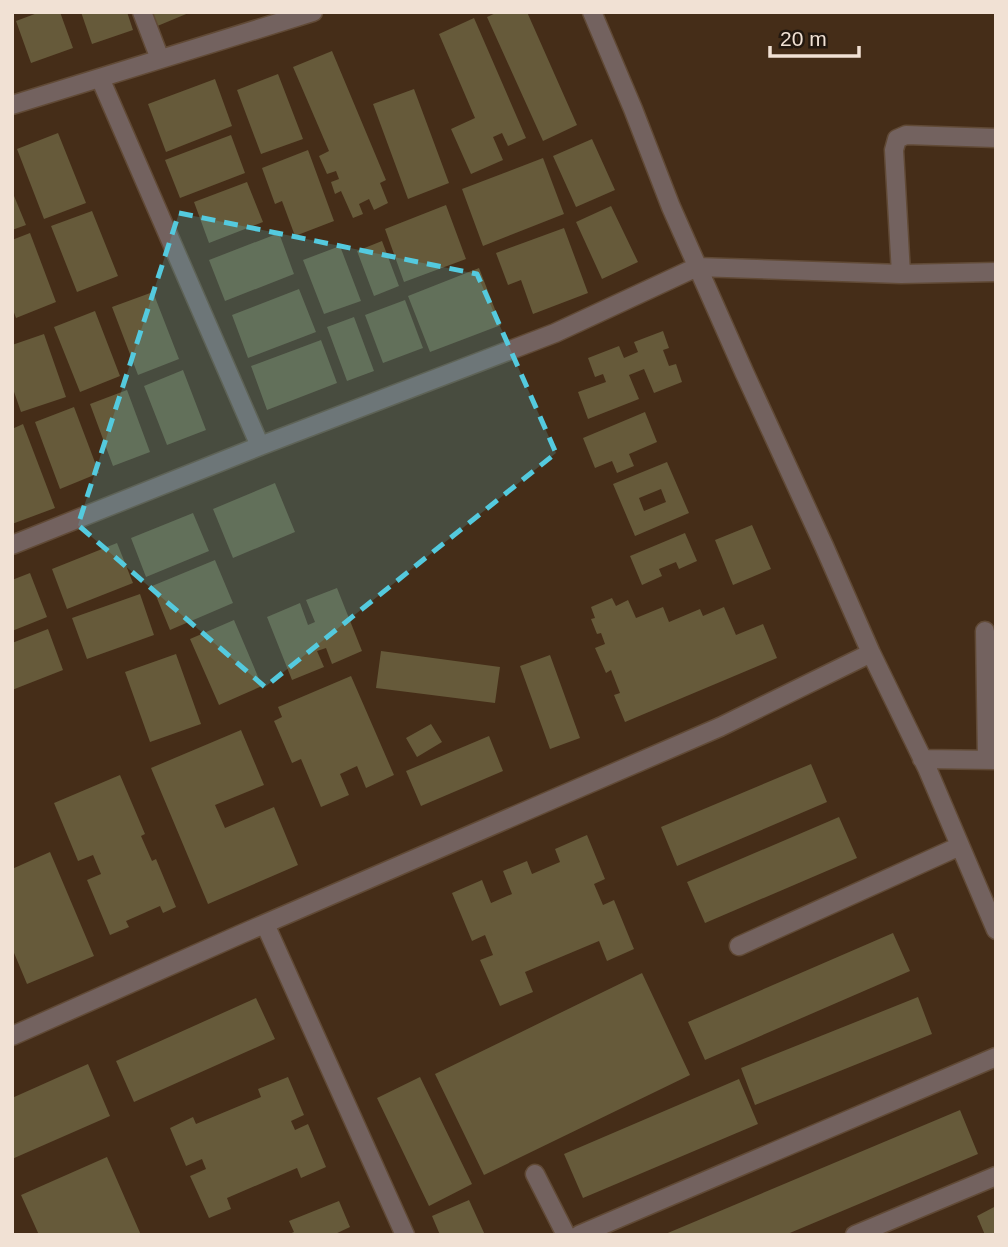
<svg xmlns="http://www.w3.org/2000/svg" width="1008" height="1247" font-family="Arial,sans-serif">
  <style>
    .building { fill: #665a3a; fill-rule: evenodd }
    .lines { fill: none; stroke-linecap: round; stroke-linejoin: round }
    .minor-casing { stroke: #614a36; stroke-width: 21 }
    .minor { stroke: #73625f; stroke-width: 18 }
    .marked { fill: #54cade; fill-opacity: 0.2; stroke: #54cade; stroke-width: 5; stroke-dasharray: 14 9; stroke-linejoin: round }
  </style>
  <rect width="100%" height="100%" fill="#452d18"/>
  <path class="building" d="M40 12H60L73 48 31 63 16 21Z
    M81 12H127L133 30 92 44Z
    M149 12H191L155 27Z
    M498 12H527L577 125 543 141 487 17Z
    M474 18 526 138 508 146 502 133 493 137 503 160 471 174 451 129 475 118 439 34Z
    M332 51 386 180 380 183 388 203 374 210 369 199 359 204 363 214 353 218 341 191 335 194 331 182 339 179 336 171 327 174 319 156 329 151 293 67Z
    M278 74 303 139 261 154 237 90Z
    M215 79 232 126 166 152 148 104Z
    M414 89 449 183 408 199 373 104Z
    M58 133 86 203 44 219 17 149Z
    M231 135 245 173 180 198 165 160Z
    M592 139 615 190 576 207 553 156Z
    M308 150 334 221 295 236 282 201 275 204 262 168Z
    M543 158 564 214 483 246 462 189Z
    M247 182 263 222 209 243 194 202Z
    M12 191 26 225 12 230Z
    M446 205 466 259 404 282 385 229Z
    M611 206 638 262 602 279 576 222Z
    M92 211 118 276 77 292 51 226Z
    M564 228 588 293 533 314 521 280 508 285 496 253Z
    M30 233 56 302 16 318 12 307V240Z
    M279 233 294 274 225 301 209 260Z
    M382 241 399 286 374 296 357 251Z
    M340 246 361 301 324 314 303 260Z
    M479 268 501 325 430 352 408 296Z
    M299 289 316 332 248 358 232 315Z
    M153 292 179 359 138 375 112 307Z
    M405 300 423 348 383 363 365 315Z
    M95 311 120 376 80 392 54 327Z
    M354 317 374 371 347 381 327 327Z
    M663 331 669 348 663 350 669 366 676 364 682 382 654 393 644 369 629 375 639 399 588 419 578 392 606 382 603 374 595 377 588 358 619 346 624 358 638 352 634 342Z
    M44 334 66 397 21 412 12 386V345Z
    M321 340 337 383 267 410 251 366Z
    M183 370 206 430 167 445 144 386Z
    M127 390 150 452 113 466 90 404Z
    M74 407 99 473 60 489 35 422Z
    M645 412 657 442 629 454 634 466 617 473 612 461 595 468 583 438Z
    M23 424 55 508 12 524V429Z
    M667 462 689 513 635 536 613 484ZM661 489 666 502 644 511 639 498Z
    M275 483 295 532 233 558 213 509Z
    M193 513 209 551 146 577 131 538Z
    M752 525 771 569 733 585 715 540Z
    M685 533 697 561 679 569 676 562 659 569 662 576 642 585 630 556Z
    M117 543 133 583 67 609 52 569Z
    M215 560 233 603 170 630 152 586Z
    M30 573 47 617 12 631V580Z
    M337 588 362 651 332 664 326 648 317 651 324 667 292 680 267 617 300 603 308 625 315 622 306 600Z
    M140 594 154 635 87 659 72 618Z
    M612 598 616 606 628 600 636 618 663 607 669 622 700 609 703 616 724 607 736 635 763 624 777 658 625 722 614 695 620 693 611 670 606 673 595 648 605 644 601 633 597 634 591 619 595 618 591 607Z
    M234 620 262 686 219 705 190 639Z
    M48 629 63 670 12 690V643Z
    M381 651 500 667 495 703 376 688Z
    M176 654 201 724 150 742 125 672Z
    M550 655 580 738 550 749 520 666Z
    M351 676 394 775 366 788 357 766 340 774 349 795 321 807 301 759 292 763 274 721 282 717 278 707Z
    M431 724 442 742 417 757 406 738Z
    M241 730 264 785 215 805 225 828 274 807 298 865 208 904 151 768Z
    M489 736 503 771 421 806 406 771Z
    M811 764 827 802 677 866 661 827Z
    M120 775 145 834 141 836 152 861 156 859 176 907 163 913 160 906 126 921 129 927 110 935 87 880 101 874 93 855 78 861 54 803Z
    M839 817 857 858 705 923 687 882Z
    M587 835 605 879 594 884 603 905 614 900 634 949 607 961 599 941 525 972 533 992 500 1006 480 960 493 955 485 935 472 941 452 893 482 880 491 903 512 894 503 871 527 861 532 874 560 862 555 849Z
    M50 852 94 956 27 984 12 948V869Z
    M893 933 910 971 705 1060 688 1022Z
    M642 973 690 1075 484 1175 435 1074Z
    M918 997 932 1034 755 1105 741 1068Z
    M256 998 275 1039 134 1102 116 1061Z
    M88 1064 110 1116 12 1159V1098Z
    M288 1077 304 1115 291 1121 295 1130 308 1124 326 1167 301 1178 297 1168 227 1198 231 1209 209 1218 190 1176 206 1169 202 1159 186 1166 170 1128 193 1117 196 1124 261 1097 258 1089Z
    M420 1077 472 1184 429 1206 377 1098Z
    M739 1079 758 1124 583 1198 564 1154Z
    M960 1110 978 1154 785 1235H663Z
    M107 1157 141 1235H39L21 1195Z
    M469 1200 485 1235H440L432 1216Z
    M339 1201 350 1227 333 1235H287L294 1232 289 1221Z
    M996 1206V1235H985L977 1216Z"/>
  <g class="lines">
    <g class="minor-casing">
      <path id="minor" d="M142 12 160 59
        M592 12 633 109 671 207 745 374 824 546 871 653 927 768 996 930
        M100 78 260 446
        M12 105 313 12
        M901 274 894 150 897 139 906 135 996 138
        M12 545 260 446 555 333 697 267 901 274 996 272
        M985 631 987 760
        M922 759 996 760
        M265 924 405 1235
        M739 946 960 846
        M12 1036 239 935 720 727 871 653
        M535 1174 566 1235
        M579 1235 996 1057
        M855 1235 996 1176"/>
    </g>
    <use href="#minor" class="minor"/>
  </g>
  <path class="marked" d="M179 213 477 274 556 453 265 687 78 525Z"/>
  <rect width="1008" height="1247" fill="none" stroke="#f1e1d4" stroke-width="28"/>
  <path d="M770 46v10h89v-10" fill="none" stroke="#f1e1d4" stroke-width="3.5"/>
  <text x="780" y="46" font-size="21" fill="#f1e1d4" stroke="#23180f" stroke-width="5" paint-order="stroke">20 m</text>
</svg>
